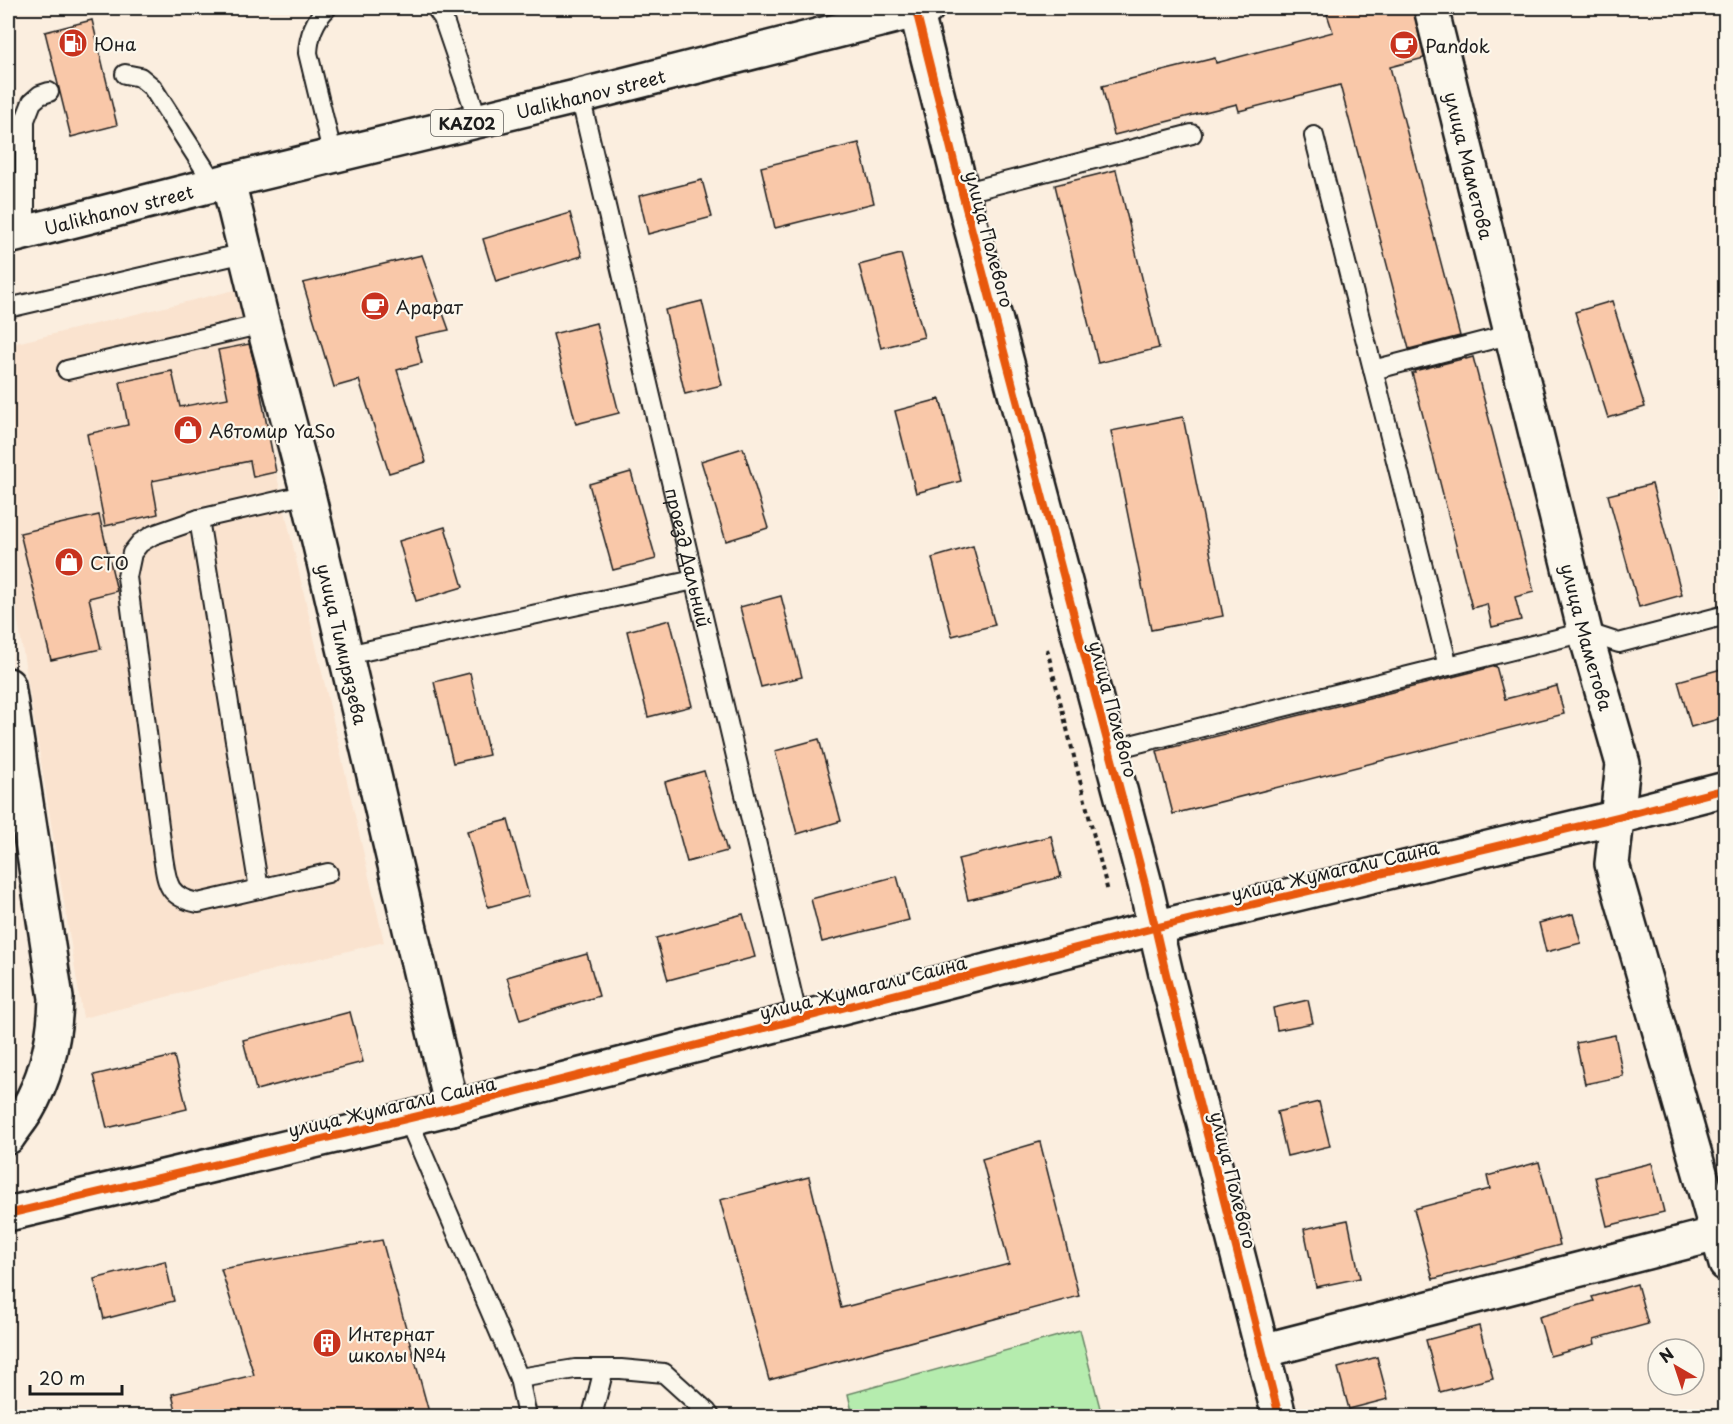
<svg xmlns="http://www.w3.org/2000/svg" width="1733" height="1424" font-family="'Playpen Sans',sans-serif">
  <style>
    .built { fill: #fae3cf }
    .green { fill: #b5ecae; stroke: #688465; stroke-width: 1.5 }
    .building { fill: #f9c8a9; stroke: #1c1c1c; stroke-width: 1.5 }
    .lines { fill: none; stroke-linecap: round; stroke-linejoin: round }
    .service-casing { stroke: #1c1c1c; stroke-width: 22 }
    .minor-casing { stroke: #1c1c1c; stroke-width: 38 }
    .tertiary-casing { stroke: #1c1c1c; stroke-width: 38 }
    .trunk-casing { stroke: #1c1c1c; stroke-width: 38 }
    .path { stroke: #1c1c1c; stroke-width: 4; stroke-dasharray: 4.5 4.5; stroke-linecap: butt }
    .service { stroke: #fbf7ec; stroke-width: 18 }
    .minor { stroke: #fbf7ec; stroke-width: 33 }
    .tertiary { stroke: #fbf7ec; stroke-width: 33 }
    .trunk { stroke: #fbf7ec; stroke-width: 33 }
    .cycleway-casing { stroke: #fbf7ec; stroke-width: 11 }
    .cycleway { stroke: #e8590c; stroke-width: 8 }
    .labels { text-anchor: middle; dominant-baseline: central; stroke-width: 4.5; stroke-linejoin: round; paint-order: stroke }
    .shield { fill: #fbf7ec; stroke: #5f5e5a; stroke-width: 1.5 }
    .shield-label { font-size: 16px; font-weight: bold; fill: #1c1c1c }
    .poi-label { font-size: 18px; fill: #1c1c1c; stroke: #fbf7ec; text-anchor: start }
    .street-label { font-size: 18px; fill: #1c1c1c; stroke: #fbf7ec }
  </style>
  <rect width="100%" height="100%" fill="#fbeedf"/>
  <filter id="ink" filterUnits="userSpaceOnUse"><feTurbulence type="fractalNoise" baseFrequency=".0167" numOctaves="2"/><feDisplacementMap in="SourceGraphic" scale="12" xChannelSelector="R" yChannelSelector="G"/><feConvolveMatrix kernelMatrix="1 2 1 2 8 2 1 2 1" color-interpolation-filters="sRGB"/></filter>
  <g filter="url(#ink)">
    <path class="built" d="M235 290 250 344 276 472 384 942 83 1018 8 561V345Z"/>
    <path class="green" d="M1080 1330 1102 1416H853L848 1394Z"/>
    <path class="building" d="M1325 8H1413L1424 58 1390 67 1460 336 1409 349 1340 85 1239 111 1237 104 1114 135 1102 86 1215 58 1216 63 1333 32Z
      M92 20 117 125 71 137 45 32Z
      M859 143 874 203 775 228 761 167Z
      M1116 170 1159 348 1098 363 1055 185Z
      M702 180 712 217 648 234 639 196Z
      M570 213 582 256 496 282 483 239Z
      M901 254 924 337 881 348 859 265Z
      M422 255 449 330 415 337 422 363 397 370 426 462 389 473 359 380 334 387 303 283Z
      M702 301 722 385 685 394 665 310Z
      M1612 301 1645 407 1608 418 1575 312Z
      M596 323 619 413 576 424 553 334Z
      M249 344 256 369 276 472 253 477 250 461 152 481 158 514 105 526 87 434 128 425 120 382 172 371 180 407 228 398 218 350Z
      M1473 357 1534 592 1515 597 1521 620 1492 627 1487 604 1472 608 1412 373H1415L1414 371 1466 358V359Z
      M940 399 961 481 916 493 895 411Z
      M1183 417 1223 616 1151 630 1111 431Z
      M743 448 768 528 726 541 701 461Z
      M631 472 656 559 613 570 589 484Z
      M1652 484 1682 595 1639 607 1608 495Z
      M99 515 117 591 89 598 101 649 51 660 20 533Z
      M445 527 463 587 416 601 399 541Z
      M973 546 995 625 952 636 932 558Z
      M781 596 802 677 761 687 740 607Z
      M670 620 692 706 648 717 627 631Z
      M1496 666 1505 699 1557 686 1564 714 1173 814 1157 751Z
      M1725 668V717L1691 727 1678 681Z
      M470 673 489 755 453 763 434 682Z
      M819 739 841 821 797 834 775 751Z
      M704 771 727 851 687 862 665 782Z
      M508 820 529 896 488 907 467 831Z
      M1051 836 1061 877 968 900 958 859Z
      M897 876 909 920 822 942 811 899Z
      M743 914 755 957 668 980 656 938Z
      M1573 914 1581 943 1546 952 1539 923Z
      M587 954 599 996 520 1020 507 977Z
      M1308 1000 1313 1023 1277 1030 1273 1008Z
      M350 1012 363 1062 256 1090 243 1040Z
      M1615 1035 1623 1076 1585 1084 1576 1043Z
      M174 1056 187 1109 107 1128 94 1075Z
      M1319 1102 1330 1146 1287 1156 1277 1112Z
      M1040 1142 1079 1296 769 1380 720 1200 809 1177 841 1308 1009 1264 982 1159Z
      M1539 1162 1560 1245 1433 1279 1414 1209 1490 1189 1487 1176Z
      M1652 1163 1664 1212 1607 1226 1595 1177Z
      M1348 1220 1360 1278 1316 1287 1304 1229Z
      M382 1240 430 1416H177L172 1394 254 1375 221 1269Z
      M165 1261 174 1301 104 1319 94 1279Z
      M1637 1284 1648 1324 1594 1339 1595 1344 1550 1356 1539 1317 1594 1301 1592 1297Z
      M1479 1326 1493 1378 1440 1392 1426 1340Z
      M1377 1357 1388 1399 1349 1409 1338 1368Z"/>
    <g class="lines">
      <g class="service-casing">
        <g id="service">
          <path d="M327 8C314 21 309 35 308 53L333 156"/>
          <path d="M436 8 443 18 478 120"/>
          <path d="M125 74 140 77 152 87 215 185"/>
          <path id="s1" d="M580 96 798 1019"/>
          <path d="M1314 136 1448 666"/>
          <path d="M962 193 1192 134"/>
          <path d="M25 232V120L32 102 40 95 49 92"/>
          <path d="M8 308 245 253"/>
          <path d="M67 370 263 324"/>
          <path d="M1373 370 1512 334"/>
          <path d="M308 494 199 519 153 535 140 543 132 553 127 577 163 857C167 884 168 897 198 903L328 873"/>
          <path d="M199 519 259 889"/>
          <path d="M347 655 694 580"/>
          <path d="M1110 750 1585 632 1619 643 1726 615"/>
          <path d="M407 1117 519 1378 527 1416"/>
          <path d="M519 1378 575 1369H621L664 1373 707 1412 710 1416"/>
          <path d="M592 1416 604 1369"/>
        </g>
      </g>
      <g class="minor-casing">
        <g id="minor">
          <path id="s2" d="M1431 8 1585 632 1623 764 1612 864 1726 1264"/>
          <path id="s3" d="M228 181 263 324 308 494 452 1108"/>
          <path d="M8 685 56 998C55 1037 47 1076 27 1110 21 1120 14 1128 8 1137"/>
          <path d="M1262 1351 1717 1234"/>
        </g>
      </g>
      <g class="tertiary-casing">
        <path id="tertiary" d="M916 10 962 193 1145 884 1166 974 1279 1416
          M8 1214 452 1108 1154 928 1618 817 1726 789"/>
      </g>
      <g class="trunk-casing">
        <g id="trunk">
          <path id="s4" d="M8 237 228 181 580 96 927 8"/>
        </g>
      </g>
      <path class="path" d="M1047 649 1108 892"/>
      <use href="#service" class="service"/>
      <use href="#minor" class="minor"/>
      <use href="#tertiary" class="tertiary"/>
      <use href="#trunk" class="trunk"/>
      <g class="cycleway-casing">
        <path id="cycleway" d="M916 10 962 193 1145 884 1166 974 1279 1416
          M8 1214 452 1108 1154 928 1618 817 1726 789"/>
      </g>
      <use href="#cycleway" class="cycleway"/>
    </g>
  </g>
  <defs>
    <g id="fuel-disc" transform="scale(1.5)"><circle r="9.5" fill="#c8321e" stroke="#fbf7ec"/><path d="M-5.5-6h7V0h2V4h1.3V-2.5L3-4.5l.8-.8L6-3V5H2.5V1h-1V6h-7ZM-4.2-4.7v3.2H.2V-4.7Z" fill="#fff"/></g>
    <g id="cafe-disc" transform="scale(1.5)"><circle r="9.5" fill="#c8321e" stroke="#fbf7ec"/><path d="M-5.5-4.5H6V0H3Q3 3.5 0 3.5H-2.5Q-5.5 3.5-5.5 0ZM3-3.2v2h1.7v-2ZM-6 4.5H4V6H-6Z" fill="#fff"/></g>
    <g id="shop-disc" transform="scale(1.5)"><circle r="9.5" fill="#c8321e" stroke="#fbf7ec"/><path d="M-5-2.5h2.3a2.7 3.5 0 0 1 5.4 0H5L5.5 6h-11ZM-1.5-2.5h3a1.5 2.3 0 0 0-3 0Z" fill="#fff"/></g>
    <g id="building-disc" transform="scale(1.5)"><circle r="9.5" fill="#c8321e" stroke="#fbf7ec"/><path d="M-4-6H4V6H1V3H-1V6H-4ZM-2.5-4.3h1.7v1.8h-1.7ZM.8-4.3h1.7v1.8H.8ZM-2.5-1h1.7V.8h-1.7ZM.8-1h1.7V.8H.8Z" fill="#fff"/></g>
  </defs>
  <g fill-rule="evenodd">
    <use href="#fuel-disc" x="73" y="43"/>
    <use href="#cafe-disc" x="1404" y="45"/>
    <use href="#cafe-disc" x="375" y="306"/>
    <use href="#shop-disc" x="188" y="430"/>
    <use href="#shop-disc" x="69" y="562"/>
    <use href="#building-disc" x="327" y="1343"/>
  </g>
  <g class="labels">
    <rect class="shield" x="431" y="110" width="72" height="26" rx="4.5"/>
    <g class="shield-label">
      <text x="467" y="123">KАZ02</text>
    </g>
    <g class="poi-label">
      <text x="94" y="43">Юна</text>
      <text x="1425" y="45">Pandok</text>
      <text x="396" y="306">Арарат</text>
      <text x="209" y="430">Автомир YaSo</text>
      <text x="90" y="562">СТО</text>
      <text x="348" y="1333">Интернат<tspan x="348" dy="21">школы №4</tspan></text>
    </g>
    <g class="street-label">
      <text stroke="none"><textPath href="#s4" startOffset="600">Ualikhanov street</textPath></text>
      <text stroke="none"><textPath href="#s2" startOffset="162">улица Маметова</textPath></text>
      <text stroke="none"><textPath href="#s4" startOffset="114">Ualikhanov street</textPath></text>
      <text transform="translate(990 239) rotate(75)">улица Полевого</text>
      <text stroke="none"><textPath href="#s1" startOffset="474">проезд Дальний</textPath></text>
      <text stroke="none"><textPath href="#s2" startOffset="648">улица Маметова</textPath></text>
      <text stroke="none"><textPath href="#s3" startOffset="477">улица Тимирязева</textPath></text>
      <text transform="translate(1114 709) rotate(75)">улица Полевого</text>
      <text transform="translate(1335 870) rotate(-13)">улица Жумагали Саина</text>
      <text transform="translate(863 987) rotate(-14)">улица Жумагали Саина</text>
      <text transform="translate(392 1106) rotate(-13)">улица Жумагали Саина</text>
      <text transform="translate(1234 1180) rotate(76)">улица Полевого</text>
    </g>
  </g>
  <rect width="1733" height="1424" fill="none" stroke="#fbf7ec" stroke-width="30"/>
  <rect x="15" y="15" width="1703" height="1394" fill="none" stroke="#1c1c1c" stroke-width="2" filter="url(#ink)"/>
  <g transform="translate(1676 1367) rotate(321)"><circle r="28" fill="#fbf7ec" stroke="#a29f99" stroke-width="1.5"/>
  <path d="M0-4.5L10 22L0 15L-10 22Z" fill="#c8321e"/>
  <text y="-9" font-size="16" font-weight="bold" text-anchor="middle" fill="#1c1c1c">N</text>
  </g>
  <path d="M30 1385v9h92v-9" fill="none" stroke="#1c1c1c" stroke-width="3"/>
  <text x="39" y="1385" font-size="18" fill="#1c1c1c" stroke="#fbf7ec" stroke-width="4.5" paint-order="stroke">20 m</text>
</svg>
